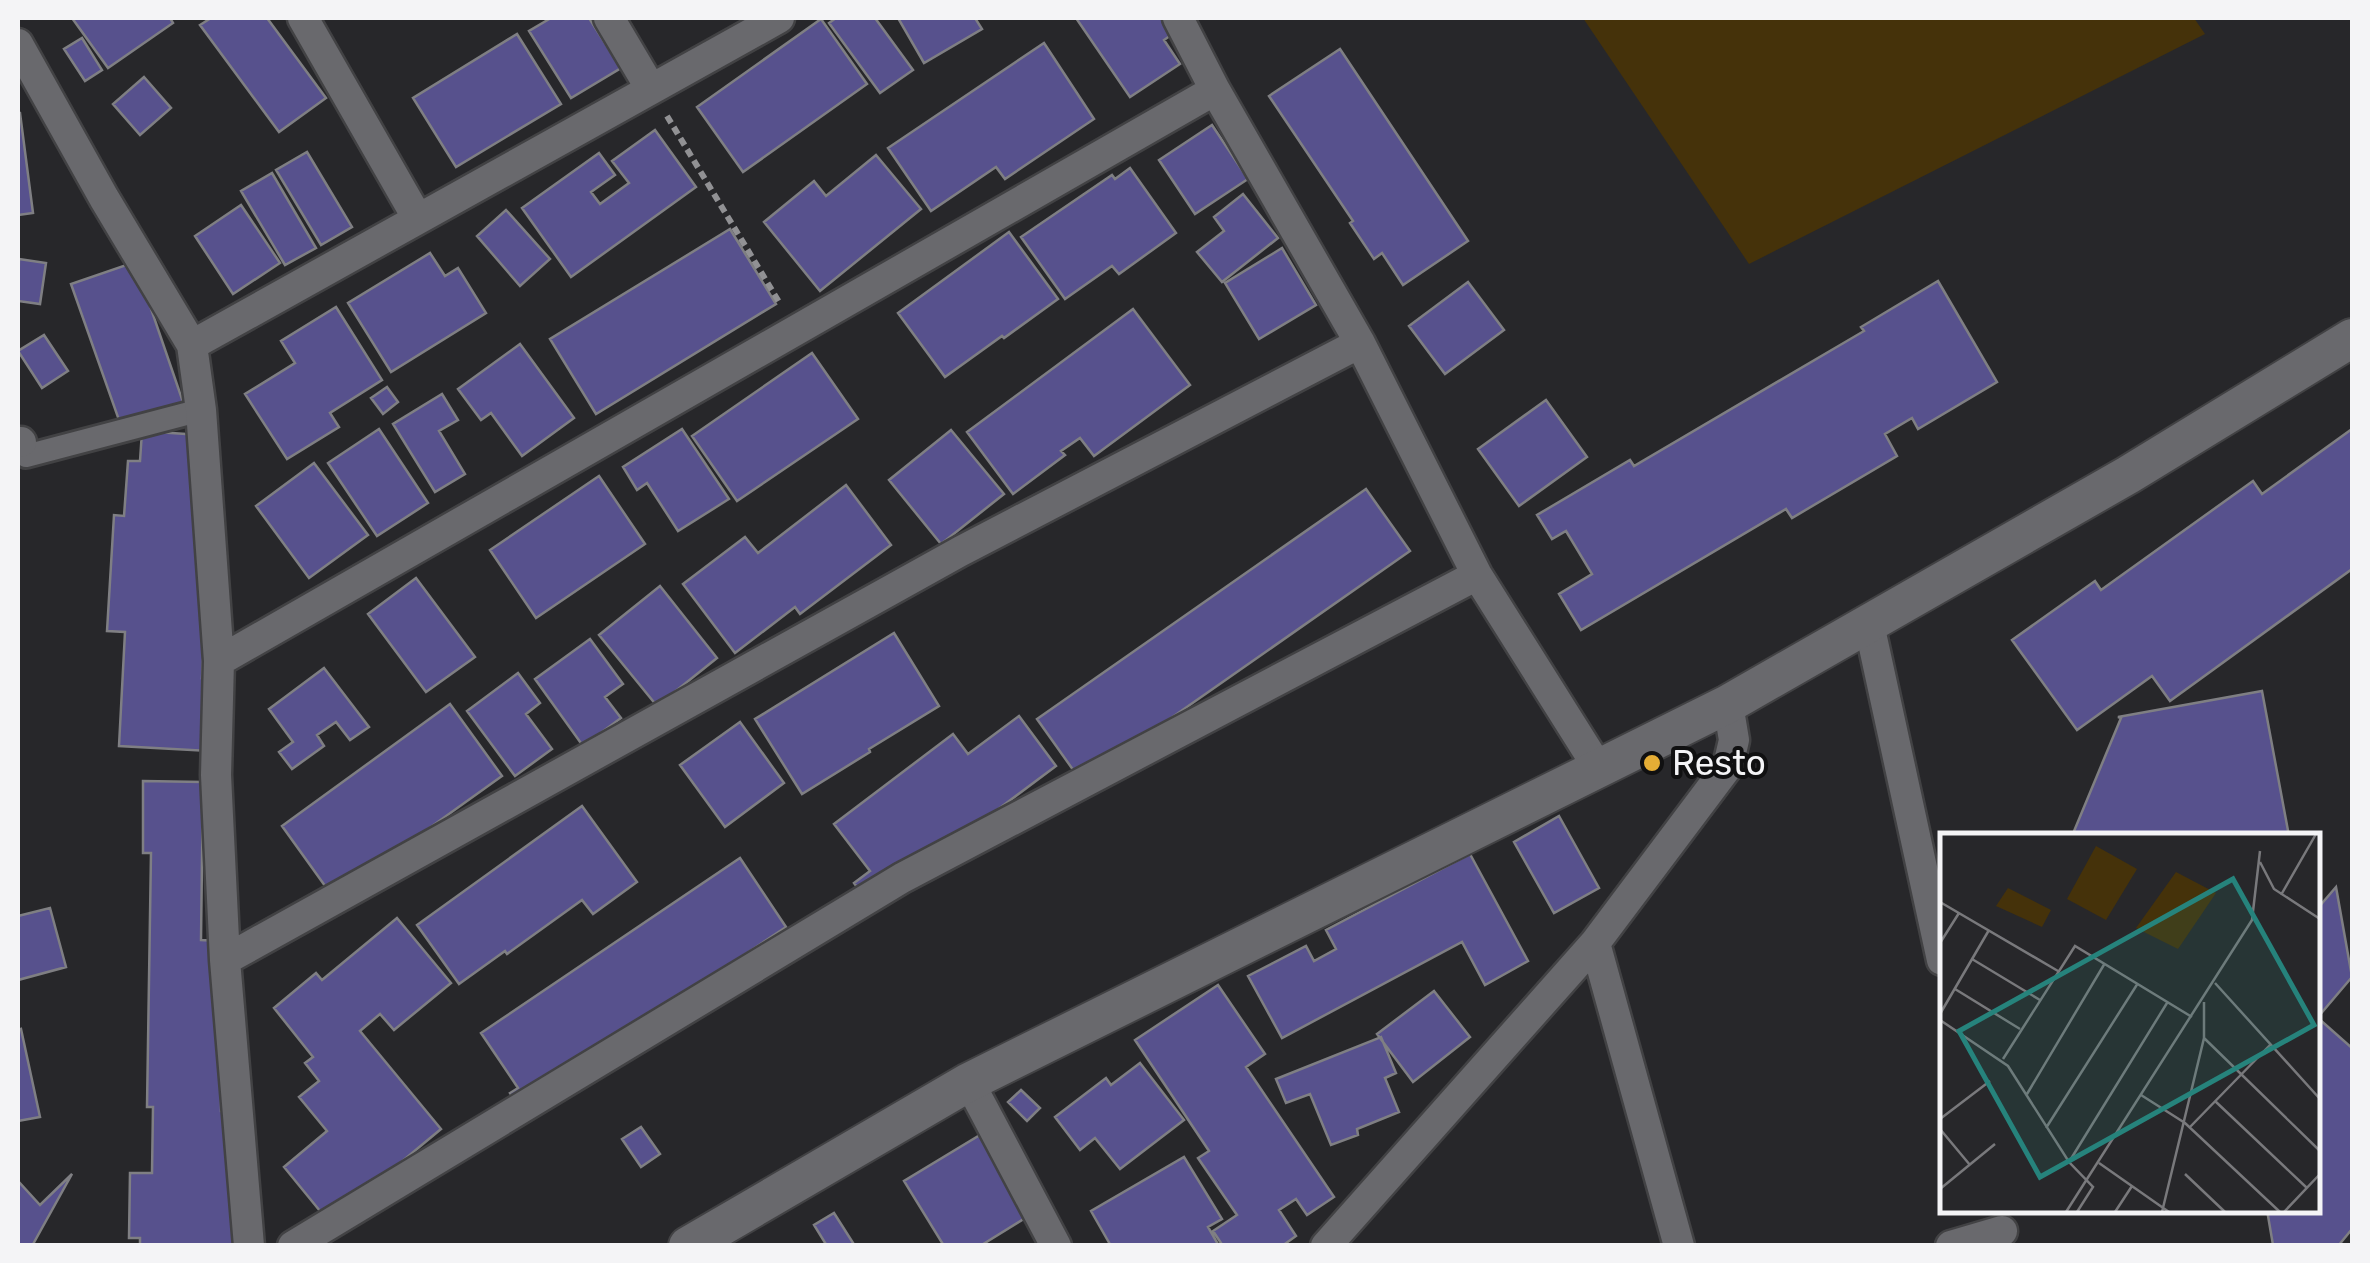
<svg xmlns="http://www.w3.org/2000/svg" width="2370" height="1263" font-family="Rubik,sans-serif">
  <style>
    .green { fill: #45320a }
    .building { fill: #57518d; stroke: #7f7f83; stroke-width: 2.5 }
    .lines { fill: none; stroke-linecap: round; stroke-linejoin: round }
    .pedestrian-casing { stroke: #424244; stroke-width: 28 }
    .minor-casing { stroke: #424244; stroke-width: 35 }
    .tertiary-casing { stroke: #424244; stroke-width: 42 }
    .path { stroke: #919194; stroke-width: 6; stroke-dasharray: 8 5; stroke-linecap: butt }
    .pedestrian { stroke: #69696d; stroke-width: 22 }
    .minor { stroke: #69696d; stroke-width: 30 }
    .tertiary { stroke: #69696d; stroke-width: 38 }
    .poi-dot { fill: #e5ad35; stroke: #101011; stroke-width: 4 }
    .labels { text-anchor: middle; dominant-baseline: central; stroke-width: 8; stroke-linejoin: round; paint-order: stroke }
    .poi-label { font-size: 35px; fill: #f4f4f6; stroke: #101011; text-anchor: start }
    .inset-road { fill: none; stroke: #79797c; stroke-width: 2.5 }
    .view { fill: #26837c; fill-opacity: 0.15; stroke: #26837c; stroke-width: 5 }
    .inset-edge { fill: none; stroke: #f4f4f6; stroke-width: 5 }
  </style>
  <rect width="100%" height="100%" fill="#27272a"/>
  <path class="green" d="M1583 18H2194L2205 34 1749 264Z"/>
  <path class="building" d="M72 18H170L173 23 108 68Z
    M211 18H267L326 98 279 132 200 25Z
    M551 18H589L621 68 571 98 529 31Z
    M836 18H875L913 70 880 93 829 23Z
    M898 18H975L982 29 924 63Z
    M1076 18H1169L1177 31 1164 40 1180 64 1130 97Z
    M821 19 867 84 743 172 697 107Z
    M517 34 561 104 456 167 413 98Z
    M82 38 102 70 85 81 64 49Z
    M1044 43 1094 119 1005 179 996 167 931 211 888 148Z
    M1340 49 1468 241 1403 285 1382 253 1374 259 1350 223 1353 221 1269 96Z
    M144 77 171 108 140 135 113 104Z
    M18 113H20L33 213 18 215Z
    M1212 125 1248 179 1195 214 1159 160Z
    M655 130 696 187 571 277 522 208 599 153 615 175 591 192 600 204 629 183 612 161Z
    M307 152 352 227 321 245 276 170Z
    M876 155 921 209 820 291 764 222 814 181 826 196Z
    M1130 168 1176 233 1119 274 1112 266 1065 299 1021 237 1112 175 1115 179Z
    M272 173 316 248 285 265 241 191Z
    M1243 194 1278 238 1222 282 1197 252 1224 231 1214 217Z
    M241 205 280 263 233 294 195 236Z
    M506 210 550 259 520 286 477 236Z
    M730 229 776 304 596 414 550 339Z
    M1009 232 1058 299 1004 338 1002 336 945 377 898 313Z
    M1282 248 1316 305 1259 339 1225 283Z
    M430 253 445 276 458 268 486 313 391 372 348 303Z
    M19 259 46 263 40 304 18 301Z
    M135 262 183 402 120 423 71 284Z
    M1938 281 1997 382 1918 429 1912 418 1885 434 1897 456 1792 518 1786 509 1581 630 1559 594 1592 574 1566 531 1552 539 1537 515 1630 460 1634 466 1864 331 1861 327Z
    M1468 282 1504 330 1445 374 1409 326Z
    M336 307 382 380 330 413 339 427 287 459 245 394 295 363 281 341Z
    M1133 309 1190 385 1094 456 1080 438 1061 451 1065 455 1013 494 967 432Z
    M44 335 68 371 42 388 18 351Z
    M520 344 574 418 522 456 491 413 481 420 458 389Z
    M812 353 858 419 737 501 692 436Z
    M387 387 398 402 383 414 371 398Z
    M442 394 458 420 439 431 465 474 435 492 393 424Z
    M1546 400 1587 457 1519 506 1478 449Z
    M379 429 428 503 377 536 328 463Z
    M682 429 729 499 678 531 647 483 637 490 623 467Z
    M2352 429V569L2170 701 2152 676 2077 730 2012 640 2095 581 2101 590 2253 481 2262 494Z
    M951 430 1004 494 941 544 889 480Z
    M142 431 215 436 202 678 213 679 209 751 119 746 125 632 107 631 114 515 124 516 128 461H140Z
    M314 463 368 535 309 578 256 506Z
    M599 476 645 544 536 618 490 550Z
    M846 485 891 545 800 614 795 607 735 653 683 584 745 537 758 553Z
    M1366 489 1410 551 1081 781 1037 719Z
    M416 578 475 657 426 692 368 614Z
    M660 586 717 658 657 706 599 635Z
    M894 633 939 706 869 749 870 752 802 794 755 719Z
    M590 639 623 684 605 697 621 718 583 746 535 679Z
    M324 668 369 727 350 740 336 722 317 735 324 746 292 769 279 752 293 742 269 709Z
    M518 673 540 703 526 714 552 749 515 776 467 711Z
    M2262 691 2289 836H2072L2121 718 2118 717Z
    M450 704 502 776 333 897 282 826Z
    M1019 716 1056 766 870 905 854 883 870 871 834 824 953 734 968 754Z
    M740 722 784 783 725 827 680 765Z
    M143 781 203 782 201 940 221 941V1111H235L233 1246H140V1238H129L130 1173H152L153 1107H147L151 853H143Z
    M582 806 637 882 593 914 582 900 507 954 505 951 459 984 417 925Z
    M1559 816 1599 888 1554 913 1514 842Z
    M1470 854 1528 961 1485 985 1462 942 1282 1038 1248 976 1306 946 1314 961 1336 949 1326 930Z
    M740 858 786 927 577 1067 523 1112 510 1093 518 1088 481 1033Z
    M2336 887 2352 977 2318 1017V908Z
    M50 908 66 967 18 980V916Z
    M397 918 451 983 394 1030 380 1014 360 1031 441 1129 329 1222 284 1167 327 1131 299 1097 319 1081 305 1063 313 1057 274 1008 316 973 322 980Z
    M1218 985 1265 1054 1246 1067 1334 1197 1307 1215 1296 1199 1279 1210 1296 1236 1282 1246H1223L1213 1231 1237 1215 1198 1158 1209 1151 1135 1040Z
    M1434 991 1470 1037 1413 1082 1377 1034Z
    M2318 1018 2352 1048V1229L2338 1246H2268L2273 1245 2267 1210H2318Z
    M21 1029 40 1117 18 1121V1030Z
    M1381 1037 1396 1073 1385 1078 1399 1112 1357 1129 1358 1135 1331 1145 1310 1094 1286 1103 1276 1079Z
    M1140 1063 1184 1120 1120 1169 1095 1138 1080 1150 1055 1117 1106 1078 1111 1085Z
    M1021 1090 1040 1108 1027 1121 1008 1102Z
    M641 1127 660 1154 641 1167 622 1139Z
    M980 1135 1030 1215 980 1246H944L904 1181Z
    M1184 1157 1222 1219 1208 1227 1219 1246H1111L1091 1211Z
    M72 1174 32 1246H18V1181L40 1205Z
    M834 1213 855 1246H827L814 1225Z"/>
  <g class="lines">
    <g class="pedestrian-casing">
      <path id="pedestrian" d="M21 442 26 456 201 410"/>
    </g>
    <g class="minor-casing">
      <path id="minor" d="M303 18 418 219
        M609 18 651 89
        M1178 18 1215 90 1360 343 1477 575 1599 769
        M18 44 104 198 192 345 201 410 219 661 216 775 225 960 249 1246
        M192 345 779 18
        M18 442H21
        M1869 624 1942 960
        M219 661 1215 90
        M1595 943 1679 1246
        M225 960 961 551 1360 343
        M969 1082 1056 1246
        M293 1246 902 878 1477 575
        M1326 1246 1595 943 1728 766 1734 740 1728 704
        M1951 1246 2002 1231"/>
    </g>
    <g class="tertiary-casing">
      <path id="tertiary" d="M688 1246 969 1082 1728 704 2128 475 2352 338"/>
    </g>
    <path class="path" d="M667 116 779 302"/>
    <use href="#pedestrian" class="pedestrian"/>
    <use href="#minor" class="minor"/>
    <use href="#tertiary" class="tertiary"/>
  </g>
  <circle class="poi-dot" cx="1652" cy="763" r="10"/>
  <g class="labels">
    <g class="poi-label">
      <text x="1672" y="763">Resto</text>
    </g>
  </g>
  <g transform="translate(1940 833)">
    <rect width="380" height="380" fill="#27272a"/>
    <path d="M156 13 197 36 166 87 127 66ZM236 39 276 60 238 116 196 95ZM68 55 111 77 102 94 56 73Z" fill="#45320a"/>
    <path class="inset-road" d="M320 29 334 56 380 86M341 62 376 1M0 69 118 138M0 110 19 80M32 126 100 167M275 150 380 266M15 156 80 196M0 181 49 97M0 187 68 233 129 329 153 354 137 379M264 205 380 318M63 226 135 113 252 184M87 261 165 130M201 262 245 290 340 379M275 268 367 355M0 286 50 248M250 294 330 212M106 295 198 150M0 296 30 332M129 329 227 170M159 330 229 379M245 341 285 379M0 356 55 311M126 379 312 87 320 18M175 379 192 353M222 379 264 205V169M344 379 380 341"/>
    <path class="view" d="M293 46 374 192 100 344 19 198Z"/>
    <rect width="380" height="380" class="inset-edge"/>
  </g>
  <rect width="2370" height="1263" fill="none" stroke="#f4f4f6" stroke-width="40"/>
</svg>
